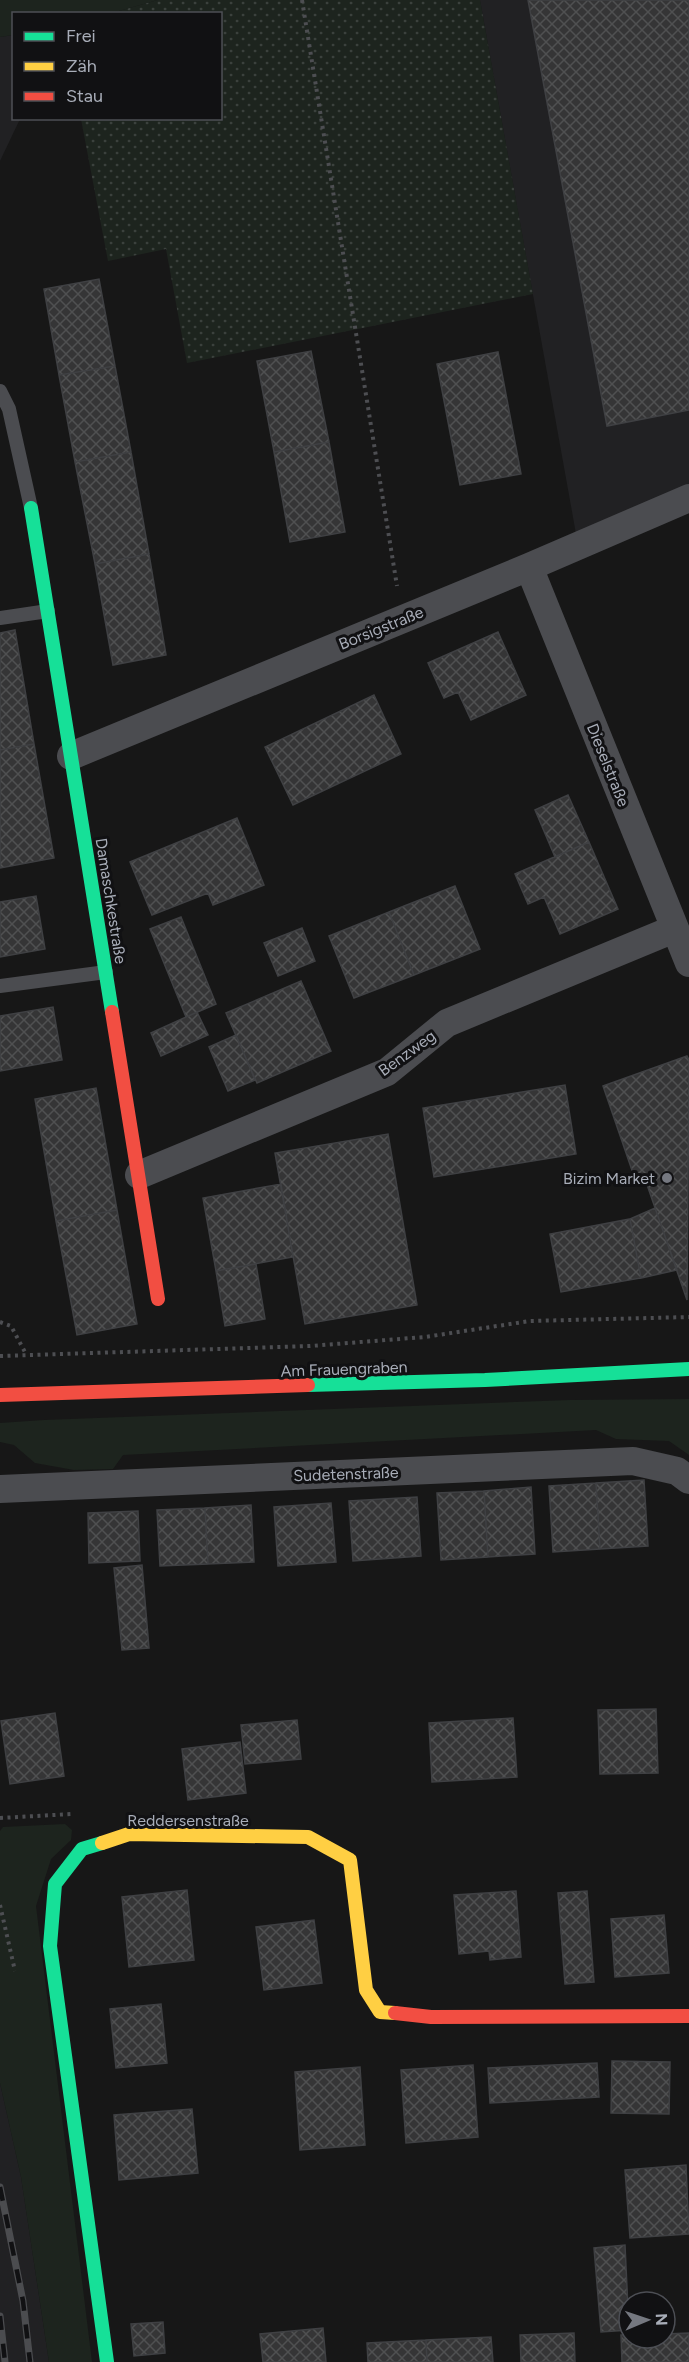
<svg xmlns="http://www.w3.org/2000/svg" width="689" height="2362" font-family="Figtree,sans-serif">
  <style>
    .built { fill: #212123 }
    .grass { fill: #1d241e }
    .park { fill: url(#park-dots) }
    .building { fill: url(#building-cross-hatch); stroke: #3f4043; stroke-width: 1.5 }
    .lines { fill: none; stroke-linecap: round; stroke-linejoin: round }
    .path { stroke: #4d4e52; stroke-width: 4; stroke-dasharray: 3 4.5; stroke-linecap: butt }
    .lane { stroke: #4b4c50; stroke-width: 14 }
    .street { stroke: #4b4c50; stroke-width: 28 }
    .fast { stroke: #16e098; stroke-width: 14 }
    .slow { stroke: #ffcf43; stroke-width: 14 }
    .jam { stroke: #f24e42; stroke-width: 14 }
    .rail-casing { stroke: #4b4c4f; stroke-width: 7 }
    .rail { stroke: #111113; stroke-width: 4.5; stroke-dasharray: 14; stroke-linecap: butt }
    .poi-dot { fill: #757880; stroke: #111113; stroke-width: 2 }
    .labels { text-anchor: middle; dominant-baseline: central; stroke-width: 6; stroke-linejoin: round; paint-order: stroke }
    .street-label { font-size: 16px; fill: #a8adb8; stroke: #111113 }
    .poi-label { font-size: 16px; fill: #a8adb8; stroke: #111113; text-anchor: end }
  </style>
  <defs>
    <pattern id="park-dots" width="8" height="8" patternUnits="userSpaceOnUse" patternTransform="scale(1.5)"><rect width="8" height="8" fill="#1d241e"/><path d="M2 2h.1M6 6h.1" fill="none" stroke="#3b413d" stroke-width="1.8" stroke-linecap="round"/></pattern>
    <pattern id="building-cross-hatch" width="8" height="8" patternUnits="userSpaceOnUse" patternTransform="scale(1.5)"><rect width="8" height="8" fill="#353536"/><path d="M0 0l8 8M0 8l8-8" fill="none" stroke="#4f5051"/></pattern>
  </defs>
  <rect width="100%" height="100%" fill="#171717"/>
  <path class="built" d="M480 0H689V498L578 545Z
    M13 35 14 118 20 119 0 161V37Z
    M0 2083 21 2177 49 2362H0Z"/>
  <path class="grass" d="M0 0H158L112 13 14 14 13 35 0 37Z
    M689 1399V1455L669 1441 616 1439 596 1430 123 1455 113 1469 74 1470 35 1463 14 1445 0 1442V1423L44 1420 570 1400Z
    M65 1824 72 1830 71 1840 51 1859 36 1906 92 2362H49L21 2177 0 2083V1831L3 1827Z"/>
  <path class="park" d="M158 0H480L533 294 187 363 166 249 108 261 81 119 220 118V14L112 13Z"/>
  <path class="building" d="M528 0H689V410L607 426Z
    M99 279 115 366 59 375 44 289Z
    M311 351 329 442 274 452 257 361Z
    M498 352 521 474 460 485 437 364Z
    M115 366 131 452 75 462 59 375Z
    M329 442 345 532 290 542 274 452Z
    M131 452 149 554 95 564 75 462Z
    M149 554 166 655 113 665 95 564Z
    M15 630 34 744 0 750V633Z
    M498 632 526 695 471 720 458 692 444 698 428 663Z
    M374 695 401 754 293 805 265 747Z
    M34 744 54 858 0 868V750Z
    M568 795 589 842 555 857 535 810Z
    M237 818 264 885 213 905 208 893 152 915 130 862Z
    M589 842 618 909 560 934 544 897 528 904 515 874Z
    M455 886 480 949 414 975 389 912Z
    M36 896 45 949 0 957V902Z
    M389 912 414 975 354 998 329 936Z
    M181 917 216 1004 186 1017 150 929Z
    M302 928 315 961 278 976 264 943Z
    M301 981 331 1051 257 1083 226 1013Z
    M53 1007 62 1060 0 1071V1016Z
    M197 1012 208 1035 161 1056 151 1033Z
    M236 1035 255 1080 228 1091 209 1047Z
    M687 1056 689 1060 687 1300 644 1176 635 1179 603 1086Z
    M565 1085 576 1154 434 1177 423 1108Z
    M96 1088 117 1210 56 1221 35 1099Z
    M388 1134 417 1305 305 1324 275 1153Z
    M281 1184 293 1257 216 1271 203 1198Z
    M655 1208 677 1270 641 1278 630 1219Z
    M117 1210 137 1324 77 1335 56 1221Z
    M630 1219 641 1278 561 1292 550 1234Z
    M256 1264 265 1319 225 1326 216 1271Z
    M644 1480 648 1546 600 1549 596 1483Z
    M596 1483 600 1549 553 1552 549 1486Z
    M531 1487 535 1554 488 1557 484 1491Z
    M484 1491 488 1557 441 1560 437 1493Z
    M417 1497 421 1556 353 1561 349 1501Z
    M331 1503 336 1562 278 1566 274 1507Z
    M251 1505 254 1562 208 1564 205 1508Z
    M205 1508 208 1564 160 1566 157 1510Z
    M138 1511 140 1561 89 1563 88 1513Z
    M142 1565 149 1648 122 1650 114 1568Z
    M656 1709 658 1773 600 1774 598 1710Z
    M55 1713 64 1776 10 1784 1 1721Z
    M513 1718 517 1777 432 1782 429 1723Z
    M297 1720 301 1759 245 1764 241 1725Z
    M240 1742 246 1793 188 1800 182 1749Z
    M187 1890 194 1960 129 1967 122 1897Z
    M516 1891 521 1957 490 1960 489 1951 459 1954 454 1895Z
    M587 1891 594 1982 565 1984 558 1893Z
    M664 1915 669 1973 615 1977 611 1919Z
    M314 1920 322 1983 264 1990 256 1927Z
    M161 2004 167 2063 116 2068 110 2009Z
    M612 2061 670 2062 669 2114 611 2113Z
    M597 2063 599 2097 490 2103 488 2068Z
    M473 2065 478 2137 406 2143 401 2070Z
    M360 2067 365 2145 300 2150 295 2072Z
    M192 2109 198 2173 119 2180 114 2115Z
    M686 2165 689 2234 630 2238 625 2170Z
    M625 2245 629 2330 601 2332 594 2248Z
    M163 2322 165 2353 134 2356 131 2324Z
    M323 2328 326 2362H263L260 2334Z
    M574 2333 575 2362H521L520 2335Z
    M689 2333V2362H622L621 2335H629V2338H665V2334Z
    M491 2337 493 2362H427L426 2340Z
    M426 2340 427 2362H368L367 2343Z"/>
  <g class="lines">
    <path class="path" d="M302 0 397 586
      M0 1322 11 1326 26 1354
      M0 1356 310 1346 425 1337 530 1321 689 1317
      M0 1818 71 1814
      M0 1905 15 1971"/>
    <path class="lane" d="M0 391 9 409 31 508
      M0 618 48 611
      M0 986 106 972"/>
    <path class="street" d="M529 567 689 963
      M71 756 529 567 689 498
      M139 1175 387 1072 447 1023 674 929
      M0 1489 633 1461 677 1471 689 1480"/>
    <path class="fast" d="M31 508 112 1012
      M308 1385 485 1380 689 1369
      M102 1843 82 1849 55 1884 50 1946 107 2362"/>
    <path class="slow" d="M102 1843 129 1834 308 1837 350 1860 366 1990 380 2012 395 2013"/>
    <path class="jam" d="M112 1012 158 1299
      M0 1395 308 1385
      M395 2013 431 2017 689 2016"/>
    <g class="rail-casing">
      <path id="rail" d="M0 2187 23 2301 30 2362
        M0 2316 5 2362"/>
    </g>
    <use href="#rail" class="rail"/>
  </g>
  <circle class="poi-dot" cx="667" cy="1178" r="6"/>
  <g class="labels">
    <g class="street-label">
      <text transform="translate(381 628) rotate(-22)">Borsigstraße</text>
      <text transform="translate(608 765) rotate(68)">Dieselstraße</text>
      <text transform="translate(111 901) rotate(81)">Damaschkestraße</text>
      <text transform="translate(407 1053) rotate(-36)">Benzweg</text>
      <text transform="translate(344 1369) rotate(-2)">Am Frauengraben</text>
      <text transform="translate(346 1474) rotate(-2)">Sudetenstraße</text>
      <text x="188" y="1820">Reddersenstraße</text>
    </g>
    <g class="poi-label">
      <text x="655" y="1178">Bizim Market</text>
    </g>
  </g>
  <rect x="12" y="12" width="210" height="108" fill="#111113" stroke="#4d4f55" stroke-width="1.5"/>
  <rect x="24" y="32" width="30" height="9" fill="#16e098" stroke="#4d4f55" stroke-width="1.5"/>
  <text x="66" y="42" font-size="18" fill="#a8adb8">Frei</text>
  <rect x="24" y="62" width="30" height="9" fill="#ffcf43" stroke="#4d4f55" stroke-width="1.5"/>
  <text x="66" y="72" font-size="18" fill="#a8adb8">Zäh</text>
  <rect x="24" y="92" width="30" height="9" fill="#f24e42" stroke="#4d4f55" stroke-width="1.5"/>
  <text x="66" y="102" font-size="18" fill="#a8adb8">Stau</text>
  <g transform="translate(647 2320) rotate(88)"><circle r="28" fill="#111113" stroke="#4d4f55" stroke-width="1.5"/>
  <path d="M0-4.5L10 22L0 15L-10 22Z" fill="#757880"/>
  <text y="-9" font-size="16" font-weight="bold" text-anchor="middle" fill="#a8adb8">N</text>
  </g>
</svg>
